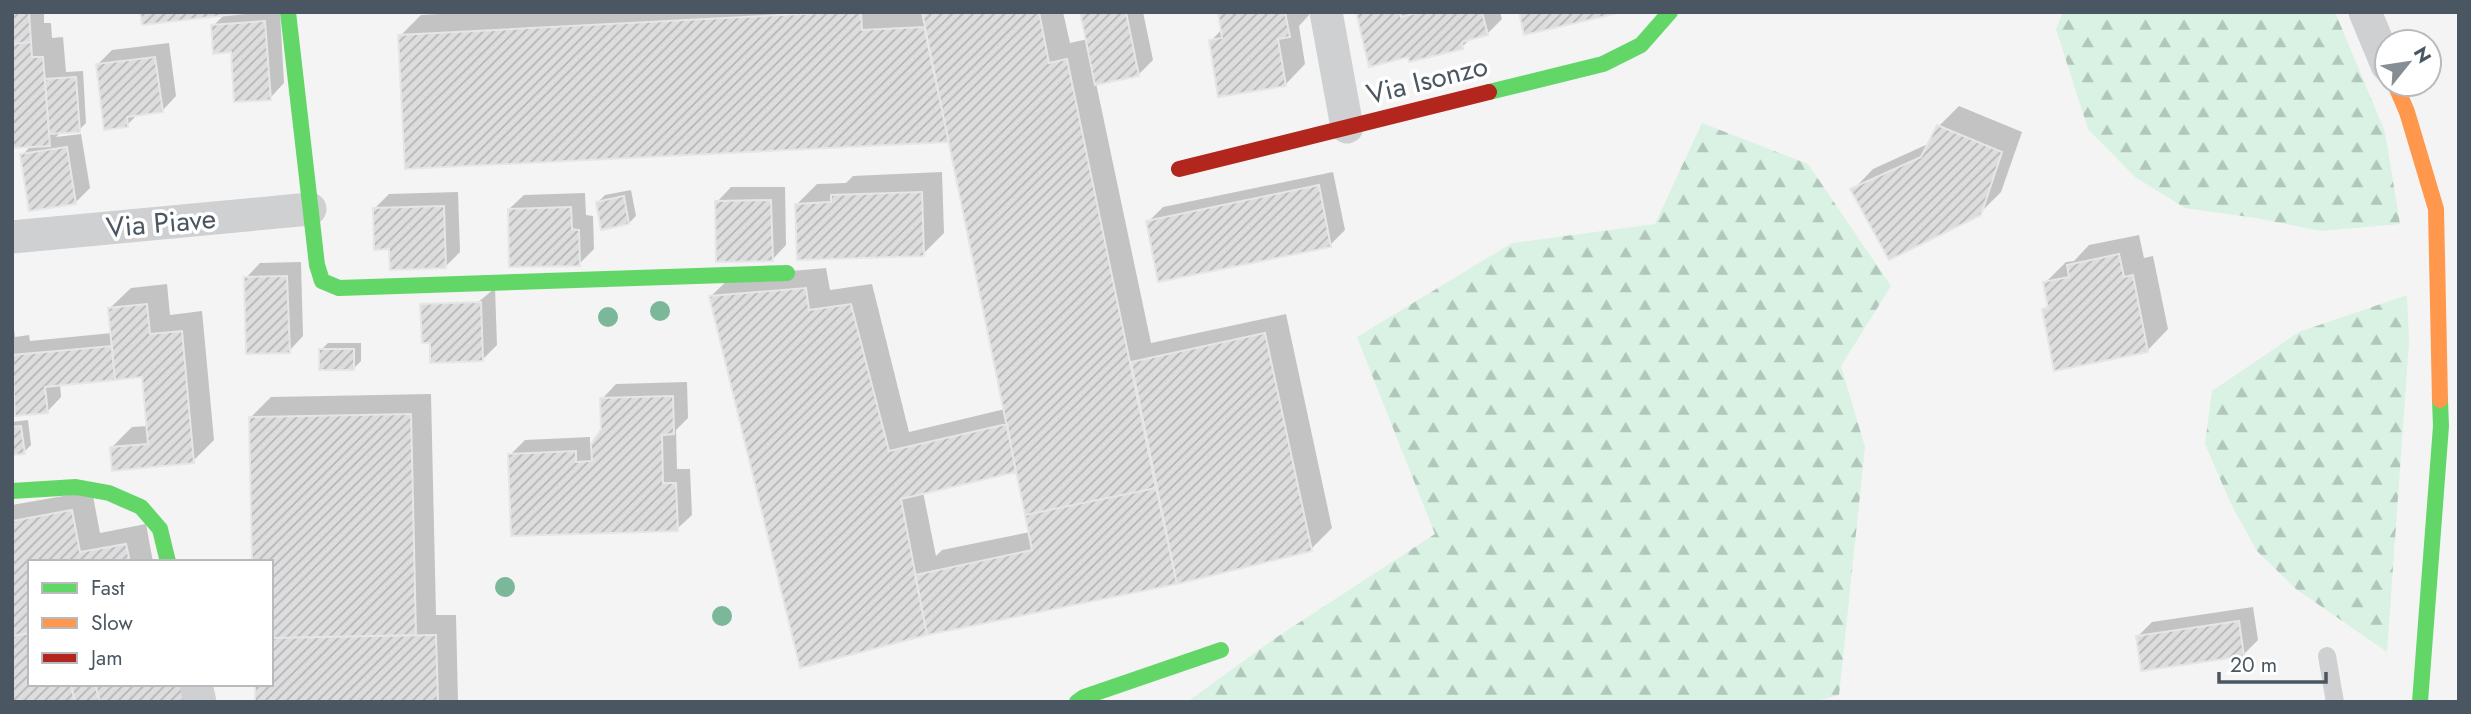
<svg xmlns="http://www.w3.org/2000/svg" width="2471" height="714" font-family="Jost,sans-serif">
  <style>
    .forest { fill: url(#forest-firs) }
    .shadow { fill: #0003; fill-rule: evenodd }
    .building { fill: url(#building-hatch); stroke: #e5e6e7; stroke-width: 2 }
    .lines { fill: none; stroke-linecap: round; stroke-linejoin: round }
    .lane { stroke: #ced0d2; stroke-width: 18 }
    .street { stroke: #ced0d2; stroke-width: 33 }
    .fast { stroke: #63d668; stroke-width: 16 }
    .slow { stroke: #ff974d; stroke-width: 16 }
    .jam { stroke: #b3261e; stroke-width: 16 }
    .tree { fill: #7ab899 }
    .labels { text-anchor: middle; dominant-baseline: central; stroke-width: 7; stroke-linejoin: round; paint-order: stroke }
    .street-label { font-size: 28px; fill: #4a5661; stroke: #fff }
  </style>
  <defs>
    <pattern id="forest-firs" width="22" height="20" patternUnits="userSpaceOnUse" patternTransform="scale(1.75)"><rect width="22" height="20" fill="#d9f2e3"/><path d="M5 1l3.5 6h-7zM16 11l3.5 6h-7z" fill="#b2c7bb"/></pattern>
    <pattern id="building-hatch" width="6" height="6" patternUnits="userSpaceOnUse" patternTransform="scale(1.75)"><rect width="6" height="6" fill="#ddddde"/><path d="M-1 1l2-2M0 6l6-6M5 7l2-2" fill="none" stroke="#b5b6b7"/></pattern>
  </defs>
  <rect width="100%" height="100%" fill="#f4f4f4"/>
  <path class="forest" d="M2063 12H2335L2385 132 2400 224 2321 231 2256 218 2185 208 2135 177 2088 129 2056 29Z
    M1702 123 1808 164 1891 286 1841 366 1865 447 1839 695 1812 702H1187L1274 639 1435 534 1357 337 1512 243 1655 224Z
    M2407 295 2409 342 2387 652 2296 589 2257 551 2231 504 2205 444 2212 391 2299 332Z"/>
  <path class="shadow" d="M12 12H44V23H51L52 38 63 37 66 72 83 71 86 123 79 130 61 132 56 137 81 134 90 188 75 203 22 155 32 145Z
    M142 12H280L284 83 270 98 213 26 225 14Z
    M475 12H1063L1070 43 1088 39 1082 12H1143L1153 60 1138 75 1096 83 1151 343 1286 314 1332 528 1311 549 1176 582 926 634 711 296 732 276 826 268 830 290 872 284 909 432 1005 409 950 140 400 36 421 15ZM1017 470 1030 532 942 550 936 556 923 492Z
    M1220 12H1309V15L1299 26 1305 64 1285 85 1211 41 1222 29Z
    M1358 12H1500L1502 19 1487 34 1472 37 1462 47 1409 55Z
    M169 43 176 96 162 111 138 114 127 125 97 65 112 50Z
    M1959 106 2022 132 2001 192 1980 213 1853 190 1873 169 1930 143 1939 126Z
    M942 172 944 233 923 254 797 204 817 184 846 183 853 176Z
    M1333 172 1345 230 1330 245 1148 222 1163 207Z
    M731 187H785L786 245 772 260 717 202Z
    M631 190 636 216 629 223 598 202 605 195Z
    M458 192 460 252 445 267 391 247 374 209 389 194Z
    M585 193 586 215 593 216 594 249 579 264 509 209 524 195Z
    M2139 235 2144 258 2153 256 2168 329 2148 350 2044 309 2049 304 2045 283 2066 262 2074 261 2089 245Z
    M301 262 303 336 289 351 246 278 260 263Z
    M167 284 170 315 202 311 214 440 193 461 111 448 132 427 148 426 143 375 60 384 61 397 47 412 12 415V315L15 337 29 335 30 341 112 333 110 308 131 288Z
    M495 288 497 345 482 360 432 341Z
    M328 343H361V361L354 368 321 350Z
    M687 382 688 418 676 430 677 469H690L692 515 677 529 510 455 525 440 590 437V448L603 430 602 399 616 384Z
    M431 394 436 615H456L458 702H257L271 684V562L250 418 271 397Z
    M28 420 31 445 24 452 12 454V422Z
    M92 491 100 533 146 524 153 562H30V684L12 702V505Z
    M2253 607 2258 640 2243 655 2138 636 2152 622Z"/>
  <path class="building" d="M12 12H29L31 42 12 44Z
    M140 12H254L142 25Z
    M839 12H861L862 30 924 27 949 142 405 169 398 35Z
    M922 12H1039L1049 63 1067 59 1156 488 1025 515Z
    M1080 12H1126L1139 76 1095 85Z
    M1218 12H1285L1290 37 1278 39 1286 86 1218 97 1209 40 1222 38Z
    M1356 12H1400L1401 17 1420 12H1482L1488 35 1462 42 1463 49 1409 62 1408 57 1369 67Z
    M1519 12H1623L1524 35Z
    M265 21 271 100 234 102 231 52 213 54 211 25Z
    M31 42 32 57H43L50 146 12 148V44Z
    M155 57 163 112 127 117 128 127 104 130 96 64Z
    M76 77 80 132 49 134 45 79Z
    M1937 125 2002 152 1981 215 1889 260 1850 189 1921 157Z
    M67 147 76 204 29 211 20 154Z
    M1319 185 1331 247 1158 282 1146 221Z
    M922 192 924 256 797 260 795 204 831 202V195Z
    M624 196 629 224 601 230 596 202Z
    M771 200 773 261 716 262 715 201Z
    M444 206 446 268 390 270 389 249 374 250 373 208Z
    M571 207 572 229 579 230 580 266 509 267 508 209Z
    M2119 254 2124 277 2133 275 2148 352 2054 371 2042 309 2048 308 2043 282 2069 277 2067 265Z
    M287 276 290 353 246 354 244 277Z
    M806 288 809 310 851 304 889 451 1007 424 1016 472 901 499 927 635 800 668 709 296Z
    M481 302 483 361 430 363V343H422L420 304Z
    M147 304 150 334 182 331 194 463 112 471 110 447 148 444 142 377 115 380 108 308Z
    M1265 333 1312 551 1177 584 1131 362Z
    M112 346 115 380 45 387 48 413 15 416 12 355Z
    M319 349H354V370H319Z
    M12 386 15 416H12Z
    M673 396 674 434 662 435 663 483H676L678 531 511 536 508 454 576 451V462L592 461 591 444 601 429 600 398Z
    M411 414 416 635 271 638V562H252L249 417Z
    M21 426 25 454 12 455V427Z
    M1156 488 1177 584 927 635 915 575 1032 550 1025 515Z
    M72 510 80 552 126 544 130 562H30V633L12 636V521Z
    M2239 621 2244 656 2141 671 2136 636Z
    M30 633V684H71L75 702H12V636Z
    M436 635 438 702H255V684H271V638Z
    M71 684H95L100 702H75Z
    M95 684H181L185 702H100Z"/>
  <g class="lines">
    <path class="lane" d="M2327 656 2335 702"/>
    <path class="street" d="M1326 12 1347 127
      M2365 12 2387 65
      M12 237 310 209
      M196 684 200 702"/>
    <path class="fast" d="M288 12 317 265 322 281 339 288 787 273
      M1489 92 1603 64 1641 45 1670 12
      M12 491 76 487 109 493 141 507 160 529 168 562
      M1077 702 1084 697 1221 650
      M2420 702 2441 426 2440 400"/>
    <path class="slow" d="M2395 84 2407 112 2436 209 2440 400"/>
    <path class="jam" d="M1179 169 1489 92"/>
  </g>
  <g class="tree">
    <circle cx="660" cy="311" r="10"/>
    <circle cx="608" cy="317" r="10"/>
    <circle cx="505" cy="587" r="10"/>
    <circle cx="722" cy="616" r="10"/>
  </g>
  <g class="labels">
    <g class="street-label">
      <text transform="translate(1427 80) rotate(-14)">Via Isonzo</text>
      <text transform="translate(161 223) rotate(-5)">Via Piave</text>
    </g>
  </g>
  <rect width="2471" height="714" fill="none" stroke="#4a5661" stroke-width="28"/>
  <rect x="28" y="560" width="245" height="126" fill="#ffffff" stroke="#b7bbc0" stroke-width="2"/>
  <rect x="42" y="583" width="35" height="10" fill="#63d668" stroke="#b7bbc0" stroke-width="2"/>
  <text x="91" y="595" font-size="21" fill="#4a5661">Fast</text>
  <rect x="42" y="618" width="35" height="10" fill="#ff974d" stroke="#b7bbc0" stroke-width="2"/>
  <text x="91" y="630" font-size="21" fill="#4a5661">Slow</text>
  <rect x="42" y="653" width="35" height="10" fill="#b3261e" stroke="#b7bbc0" stroke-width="2"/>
  <text x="91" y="665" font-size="21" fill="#4a5661">Jam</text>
  <g transform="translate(2408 63) rotate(60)"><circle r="33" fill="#ffffff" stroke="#b7bbc0" stroke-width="2"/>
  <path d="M0-5L12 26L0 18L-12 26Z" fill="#868d94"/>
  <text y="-10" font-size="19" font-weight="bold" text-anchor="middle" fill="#4a5661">N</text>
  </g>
  <path d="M2219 672v10h107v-10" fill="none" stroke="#4a5661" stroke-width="3.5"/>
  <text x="2230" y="672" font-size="21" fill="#4a5661" stroke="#ffffff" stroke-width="5" paint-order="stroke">20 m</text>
</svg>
